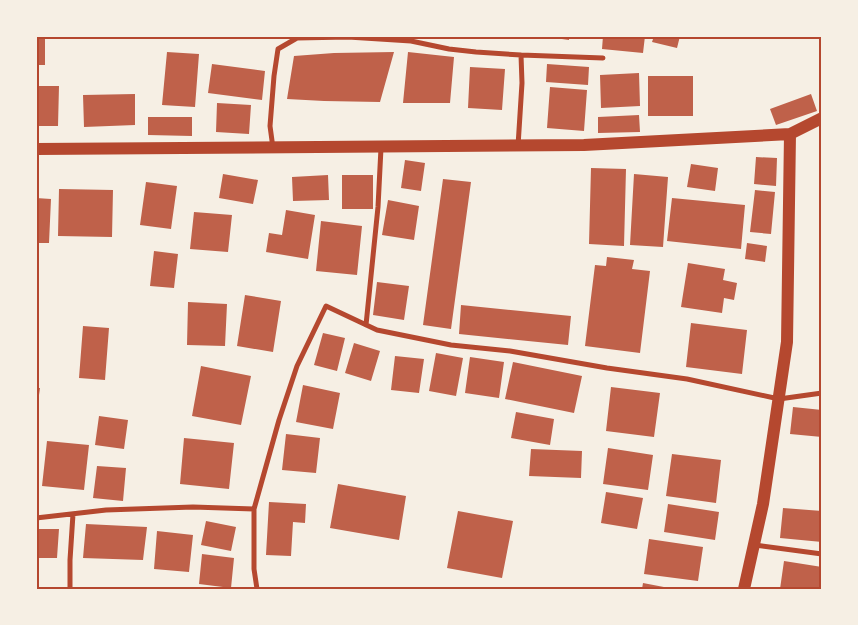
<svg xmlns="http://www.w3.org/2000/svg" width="858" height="625" font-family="'Public Sans',sans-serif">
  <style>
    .building { fill: #bf614a }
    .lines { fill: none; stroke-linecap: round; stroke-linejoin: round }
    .minor { stroke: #b5482f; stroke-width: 5 }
    .primary { stroke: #b5482f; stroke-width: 12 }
    .neatline { fill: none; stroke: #b5482f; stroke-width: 2 }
  </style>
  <rect width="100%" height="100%" fill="#f6efe4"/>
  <path class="building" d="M36 36H45V65H36Z
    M548 36H569V40L548 37Z
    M603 36H645L643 53 602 49Z
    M654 36H680L677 48 652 42Z
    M167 52 199 54 195 107 162 105Z
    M394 52 380 102 324 101 287 99 294 56 334 53Z
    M408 52 454 57 450 103H403Z
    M212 64 265 71 262 100 208 93Z
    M547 64 589 67 588 85 546 82Z
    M470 67 505 69 502 110 468 108Z
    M639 73 640 106 601 108 600 75Z
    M648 76H693V116H648Z
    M36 86H59L58 126H36Z
    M550 87 587 90 584 131 547 128Z
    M135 94V125L84 127 83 95Z
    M811 94 817 111 776 125 770 109Z
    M217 103 251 105 249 134 216 132Z
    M639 115 640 132 598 133V117Z
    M148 117H192V136L148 135Z
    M756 157 777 158 776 186 754 184Z
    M405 160 425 163 421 191 401 188Z
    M691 164 718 168 715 191 687 187Z
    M591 168 626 169 624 246 589 244Z
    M223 174 258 180 253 204 219 198Z
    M634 174 668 177 663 247 630 245Z
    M328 175 329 200 293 201 292 177Z
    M342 175H373V209H342Z
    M443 179 471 182 451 329 423 325Z
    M146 182 177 186 171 229 140 225Z
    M59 189 113 190 112 237 58 236Z
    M755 190 775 192 771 234 750 232Z
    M36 198 51 199 49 243H36Z
    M672 198 745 205 741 249 667 241Z
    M388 200 419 206 414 240 382 235Z
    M286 210 315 215 308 259 266 252 269 233 282 235Z
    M194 212 232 215 228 252 190 249Z
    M321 221 362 226 357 275 316 271Z
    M747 243 767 246 765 262 745 259Z
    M154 251 178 254 174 288 150 286Z
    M607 257 634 260 632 269 650 271 640 353 585 346 595 265 606 266Z
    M688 263 725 269 723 280 737 283 734 300 724 298 722 313 681 307Z
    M377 282 409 286 404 320 373 315Z
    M245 295 281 301 273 352 237 346Z
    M188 302 227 304 225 346 187 345Z
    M461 305 571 316 568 345 459 334Z
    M691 323 747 330 742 374 686 367Z
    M83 326 109 328 105 380 79 378Z
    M323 333 345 338 337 371 314 365Z
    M354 343 380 351 371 381 345 373Z
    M436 353 463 358 456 396 429 391Z
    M395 356 424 359 419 393 391 390Z
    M470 357 504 362 499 398 465 393Z
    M513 362 582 376 574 413 505 399Z
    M201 366 251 376 241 425 192 416Z
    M303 385 340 393 333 429 296 422Z
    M611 387 660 393 654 437 606 431Z
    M36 388H40L37 409H36Z
    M793 407 822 410V437L790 434Z
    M516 412 554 419 550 445 511 438Z
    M99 416 128 420 124 449 95 445Z
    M286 434 320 438 316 473 282 470Z
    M184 438 234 443 229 489 180 484Z
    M47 441 89 445 84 490 42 486Z
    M608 448 653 455 648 490 603 484Z
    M531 449 582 451 581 478 529 476Z
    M672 454 721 460 716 503 666 496Z
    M97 466 126 468 123 501 93 498Z
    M338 484 406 496 399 540 330 528Z
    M606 492 643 498 637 529 601 523Z
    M269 502 306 504 305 523 293 522 291 556 266 555Z
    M668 504 719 512 715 540 664 532Z
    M783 508 822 511V542L780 538Z
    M458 511 513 521 502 578 447 568Z
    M206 521 236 527 231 551 201 545Z
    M86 524 147 527 143 560 83 558Z
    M36 529H59L57 558H36Z
    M157 531 193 535 189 572 154 569Z
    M649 539 703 547 698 581 644 574Z
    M202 554 234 558 231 588 199 584Z
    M784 561 822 567 819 589H780Z
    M643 583 669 588 668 589H642Z"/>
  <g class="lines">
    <path class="minor" d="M521 55 603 58
      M273 148 270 126 274 76 278 49 297 38 348 37 411 41 449 49 476 52 521 55 522 83 518 146
      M366 325 378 207 381 148
      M254 509V569L257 589
      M36 518 106 510 193 507 254 509 279 420 297 366 326 306 377 330 451 345 510 351 607 368 687 379 779 399 822 393
      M755 545 822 554
      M70 589V560L73 514"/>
    <path class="primary" d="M36 149 584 145 790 134 822 118
      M744 589 763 504 787 342 790 134"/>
  </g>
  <rect width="858" height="625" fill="none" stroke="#f6efe4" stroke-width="75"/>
  <rect x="38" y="38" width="782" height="550" class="neatline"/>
</svg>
